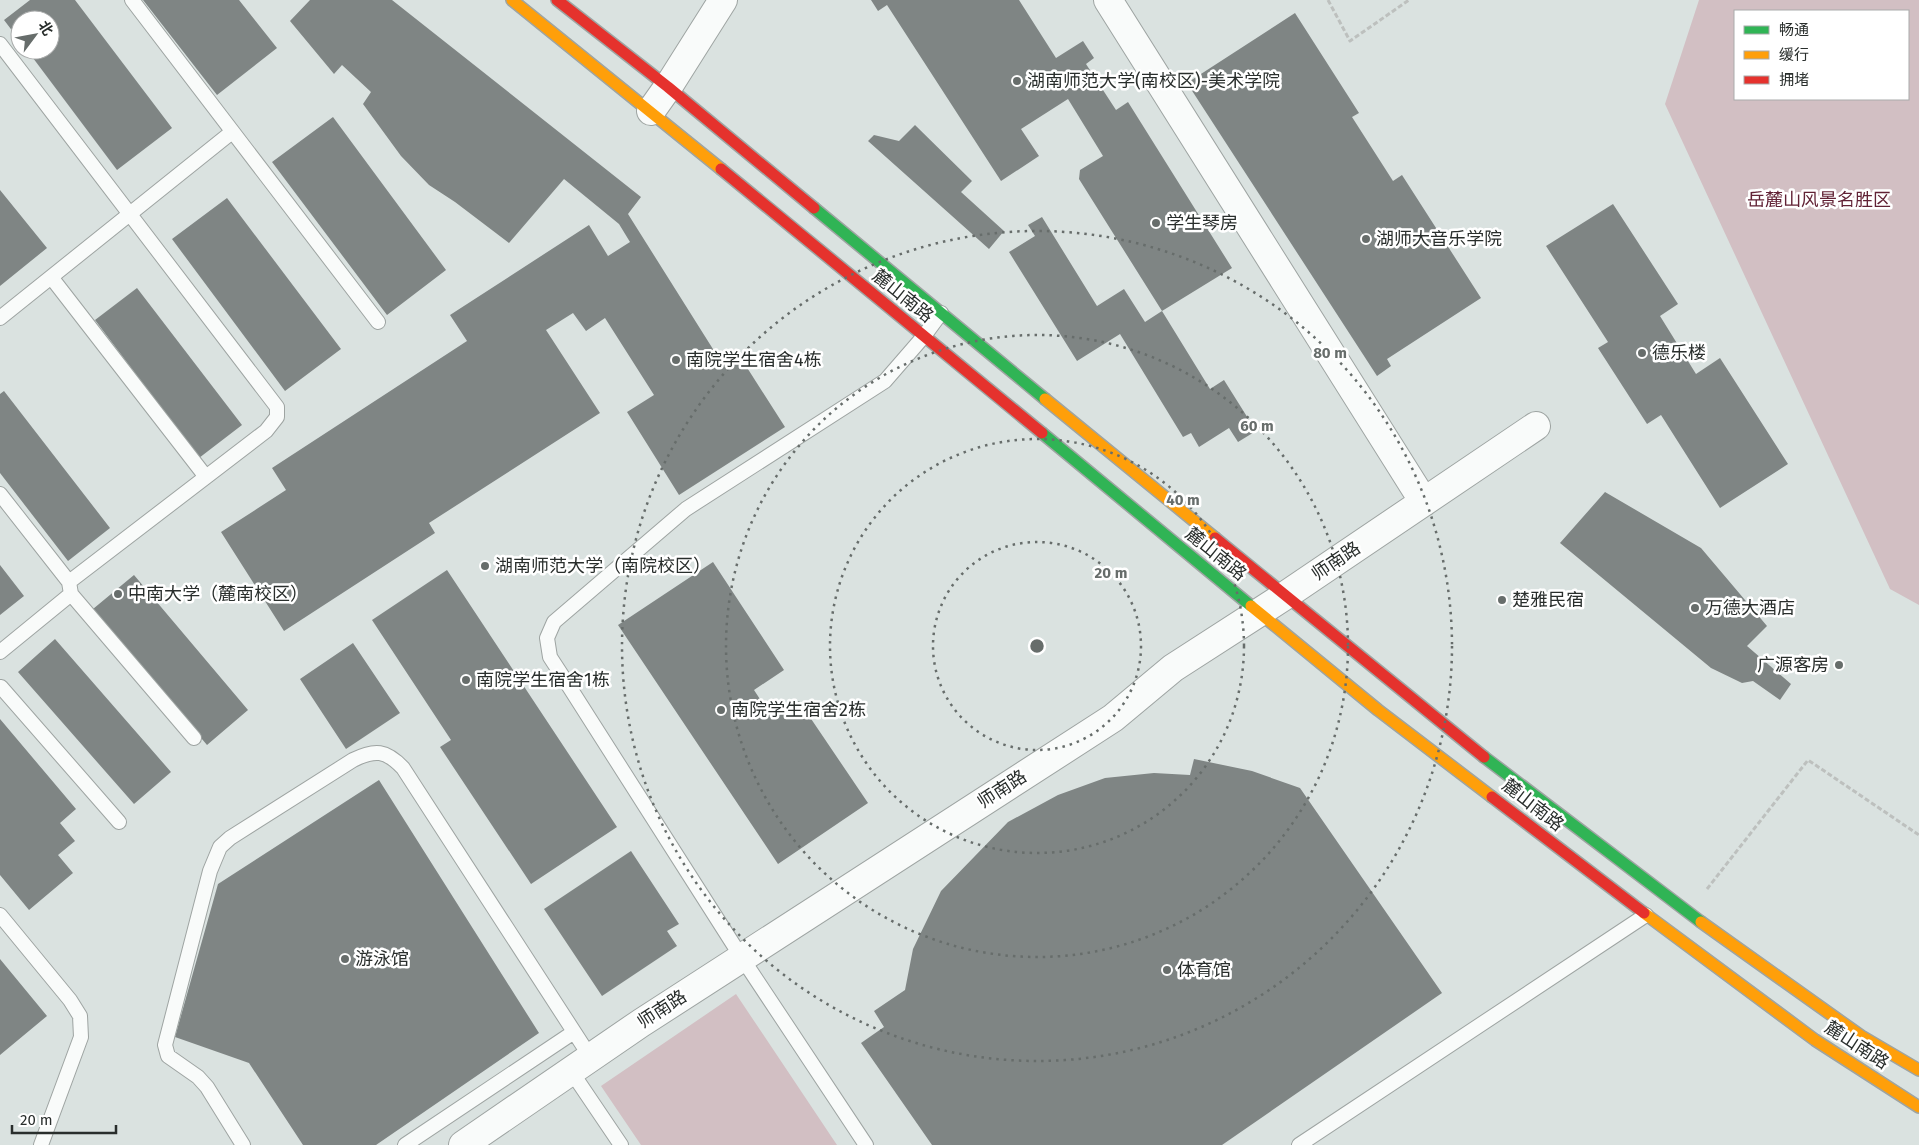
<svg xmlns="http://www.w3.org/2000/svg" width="1919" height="1145" font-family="'Fira Sans','Noto Sans SC',sans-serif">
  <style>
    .green { fill: #d2bfc3; fill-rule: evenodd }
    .building { fill: #7f8584 }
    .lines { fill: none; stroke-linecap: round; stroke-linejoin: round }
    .lane-casing { stroke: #9ea4a2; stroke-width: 16 }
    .street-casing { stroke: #9ea4a2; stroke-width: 30 }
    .fast-casing { stroke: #9ea4a2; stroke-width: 14 }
    .slow-casing { stroke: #9ea4a2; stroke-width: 14 }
    .jam-casing { stroke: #9ea4a2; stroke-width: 14 }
    .path { stroke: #bdc0be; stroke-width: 3; stroke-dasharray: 5 2.5; stroke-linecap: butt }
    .lane { stroke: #f9fbfa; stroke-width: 14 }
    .street { stroke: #f9fbfa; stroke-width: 28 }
    .fast { stroke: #30b455; stroke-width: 11 }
    .slow { stroke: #ff9f0a; stroke-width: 11 }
    .jam { stroke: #e5322d; stroke-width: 11 }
    .ring { fill: none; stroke: #676d6b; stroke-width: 2.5; stroke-dasharray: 2.5 5 }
    .poi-dot { fill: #676d6b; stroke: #fff; stroke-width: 2 }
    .labels { text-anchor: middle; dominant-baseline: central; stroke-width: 5; stroke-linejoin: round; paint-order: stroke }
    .poi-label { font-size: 18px; fill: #292e2c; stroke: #fff; text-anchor: start }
    .park-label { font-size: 18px; fill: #612235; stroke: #fff }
    .street-label { font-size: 18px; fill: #292e2c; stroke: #fff }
    .centre { fill: #676d6b; stroke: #fff; stroke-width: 2.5 }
    .ring-label { font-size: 15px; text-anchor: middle; font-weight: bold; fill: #676d6b; stroke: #fff; stroke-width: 5; stroke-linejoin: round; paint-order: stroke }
  </style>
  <rect width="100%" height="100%" fill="#dae2e0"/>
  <path class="green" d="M1699 0H1919V605L1890 589 1665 104ZM1735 11H1908V99H1735Z
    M736 994 837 1145H641L601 1086Z"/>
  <path class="building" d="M30 0H75L172 128 117 170 27 50H50V20H20V41L4 20Z
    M143 0H239L277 48 217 95Z
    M310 0H392L641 197 628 214 723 365 739 355 785 427 679 495 627 412 654 395 605 318 586 331 573 313 546 330 600 413 429 523 435 533 284 631 221 532 286 490 272 468 467 341 450 315 589 225 608 256 630 242 619 224 564 179 509 243 455 202 429 185 401 156 363 104 371 92 342 65 334 74 290 21Z
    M871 0H1019L1056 58 1083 41 1094 58 1086 64 1116 110 1128 102 1232 268 1162 311 1079 179 1080 170 1103 156 1068 99 1021 129 1039 156 1001 181 887 5 878 11Z
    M1295 13 1359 113 1352 117 1393 181 1402 175 1481 298 1387 359 1391 366 1377 376 1187 83Z
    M333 117 446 270 387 315 272 162Z
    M915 125 972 181 961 192 1004 231 989 249 868 141 874 135 899 141Z
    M0 190 47 248 0 286Z
    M227 198 341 349 285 391 172 239Z
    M1613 204 1678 304 1660 316 1696 374 1720 358 1788 464 1720 508 1661 415 1647 424 1598 348 1608 342 1546 246Z
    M1042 217 1097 306 1124 289 1145 322 1162 311 1210 389 1224 380 1256 431 1238 442 1229 428 1199 447 1191 433 1183 437 1120 334 1077 361 1009 252 1035 236 1028 225Z
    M137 288 242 425 199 458 95 320Z
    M4 391 110 528 68 561 0 473V394Z
    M1605 492 1701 548 1767 626 1747 646 1791 684 1780 700 1753 681 1742 683 1711 668 1560 543Z
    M713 562 784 670 754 690 773 719 799 701 868 803 778 864 618 625Z
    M0 565 24 596 0 615Z
    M447 570 617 827 531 884 440 747 451 740 372 620Z
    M134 575 248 710 207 745 93 609Z
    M55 639 171 772 134 804 18 672Z
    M353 643 400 713 346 749 300 679Z
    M0 719 76 809 60 823 75 841 58 855 73 873 29 910 0 875Z
    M1194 759 1252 771 1300 788 1442 993 1222 1145H932L861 1043 884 1027 874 1011 905 990 913 949 941 891 1008 822 1058 795 1105 778 1154 773 1190 775Z
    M379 780 539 1033 376 1145H303L249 1063 175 1037 218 884Z
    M631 851 679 924 667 931 677 946 602 996 544 909Z
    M0 959 47 1016 0 1055Z"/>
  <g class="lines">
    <g class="lane-casing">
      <path id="lane" d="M132 0 378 322
        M0 44 277 407V417L266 431 69 582 71 594 0 652
        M51 277 206 477
        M0 318 232 132
        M0 494 69 582
        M71 594 194 738
        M1 687 119 822
        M0 915 70 1000 80 1016 81 1037 41 1145
        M571 1071 621 1145
        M243 1145 207 1087 198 1077 168 1056 165 1045 210 871 220 847 230 838 353 760C375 749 386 750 403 768L591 1058
        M405 1145 574 1032
        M866 1145 742 958 563 677 550 657 547 638 554 622 686 509 885 381 924 336 941 313
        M1299 1145 1646 915"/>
    </g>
    <g class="street-casing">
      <path id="street" d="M1108 0 1424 502
        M651 111 668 87 723 0
        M463 1145 641 1023 1113 718 1173 668 1286 595 1536 426"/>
    </g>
    <g class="fast-casing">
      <path id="fast" d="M814 208 1045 399
        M1042 433 1251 606
        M1484 757 1701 922"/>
    </g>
    <g class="slow-casing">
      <path id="slow" d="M512 0 721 169
        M1045 399 1215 538
        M1251 606 1378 710 1492 797
        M1644 913 1815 1040 1919 1107
        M1701 922 1861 1036 1919 1070"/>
    </g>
    <g class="jam-casing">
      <path id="jam" d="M557 0 668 87 814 208
        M721 169 1042 433
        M1215 538 1484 757
        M1492 797 1644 913"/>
    </g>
    <path class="path" d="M1328 0 1350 41 1409 0
      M1707 889 1808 760 1919 835"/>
    <use href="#lane" class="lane"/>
    <use href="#street" class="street"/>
    <use href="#fast" class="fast"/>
    <use href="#slow" class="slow"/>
    <use href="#jam" class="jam"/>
  </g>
  <g class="ring">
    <circle cx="1037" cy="646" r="104"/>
    <circle cx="1037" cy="646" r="207"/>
    <circle cx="1037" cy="646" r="311"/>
    <circle cx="1037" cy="646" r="415"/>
  </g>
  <g class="poi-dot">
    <circle cx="1017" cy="81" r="5"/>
    <circle cx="1156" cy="223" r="5"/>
    <circle cx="1366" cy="239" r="5"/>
    <circle cx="1642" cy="353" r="5"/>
    <circle cx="676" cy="360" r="5"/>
    <circle cx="485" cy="566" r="5"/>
    <circle cx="118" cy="594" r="5"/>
    <circle cx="1502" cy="600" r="5"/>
    <circle cx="1695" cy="608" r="5"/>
    <circle cx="1839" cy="665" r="5"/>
    <circle cx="466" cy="680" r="5"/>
    <circle cx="721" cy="710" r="5"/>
    <circle cx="345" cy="959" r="5"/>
    <circle cx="1167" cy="970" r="5"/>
  </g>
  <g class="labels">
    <g class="poi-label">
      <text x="1027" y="81">湖南师范大学(南校区)-美术学院</text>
      <text x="1166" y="223">学生琴房</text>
      <text x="1376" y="239">湖师大音乐学院</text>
      <text x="1652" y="353">德乐楼</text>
      <text x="686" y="360">南院学生宿舍4栋</text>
      <text x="495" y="566">湖南师范大学（南院校区）</text>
      <text x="128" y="594">中南大学（麓南校区）</text>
      <text x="1512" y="600">楚雅民宿</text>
      <text x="1705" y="608">万德大酒店</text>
      <text x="1829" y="665" text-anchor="end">广源客房</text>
      <text x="476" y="680">南院学生宿舍1栋</text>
      <text x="731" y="710">南院学生宿舍2栋</text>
      <text x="355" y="959">游泳馆</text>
      <text x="1177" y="970">体育馆</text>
    </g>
    <g class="park-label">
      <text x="1819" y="200">岳麓山风景名胜区</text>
    </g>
    <g class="street-label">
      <text transform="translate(903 296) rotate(39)">麓山南路</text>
      <text transform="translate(1216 554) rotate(39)">麓山南路</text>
      <text transform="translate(1336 561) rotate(-34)">师南路</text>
      <text transform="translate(1002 789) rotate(-33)">师南路</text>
      <text transform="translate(1533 805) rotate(38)">麓山南路</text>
      <text transform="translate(662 1009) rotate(-33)">师南路</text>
      <text transform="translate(1857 1045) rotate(33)">麓山南路</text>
    </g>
  </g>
  <circle cx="1037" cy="646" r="8" class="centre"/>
  <g class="ring-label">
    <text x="1330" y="358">80 m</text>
    <text x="1257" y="431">60 m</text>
    <text x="1183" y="505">40 m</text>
    <text x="1111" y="578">20 m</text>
  </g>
  <rect x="1734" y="10" width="175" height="90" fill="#ffffff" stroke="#a9abab"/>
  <rect x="1744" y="26" width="25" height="8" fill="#30b455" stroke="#a9abab"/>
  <text x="1779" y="35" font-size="15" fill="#292e2c">畅通</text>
  <rect x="1744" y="51" width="25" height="8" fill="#ff9f0a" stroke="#a9abab"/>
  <text x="1779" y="60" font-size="15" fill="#292e2c">缓行</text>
  <rect x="1744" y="76" width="25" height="8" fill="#e5322d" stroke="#a9abab"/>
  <text x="1779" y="85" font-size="15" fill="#292e2c">拥堵</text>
  <g transform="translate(35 35) rotate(58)"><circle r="24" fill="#ffffff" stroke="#a9abab"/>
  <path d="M0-4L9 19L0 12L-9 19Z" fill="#676d6b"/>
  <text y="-8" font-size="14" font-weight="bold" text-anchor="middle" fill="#292e2c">北</text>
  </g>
  <path d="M12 1125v8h104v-8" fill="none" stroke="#292e2c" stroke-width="2.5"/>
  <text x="20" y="1125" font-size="15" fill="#292e2c" stroke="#ffffff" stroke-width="4" paint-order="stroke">20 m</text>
</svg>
